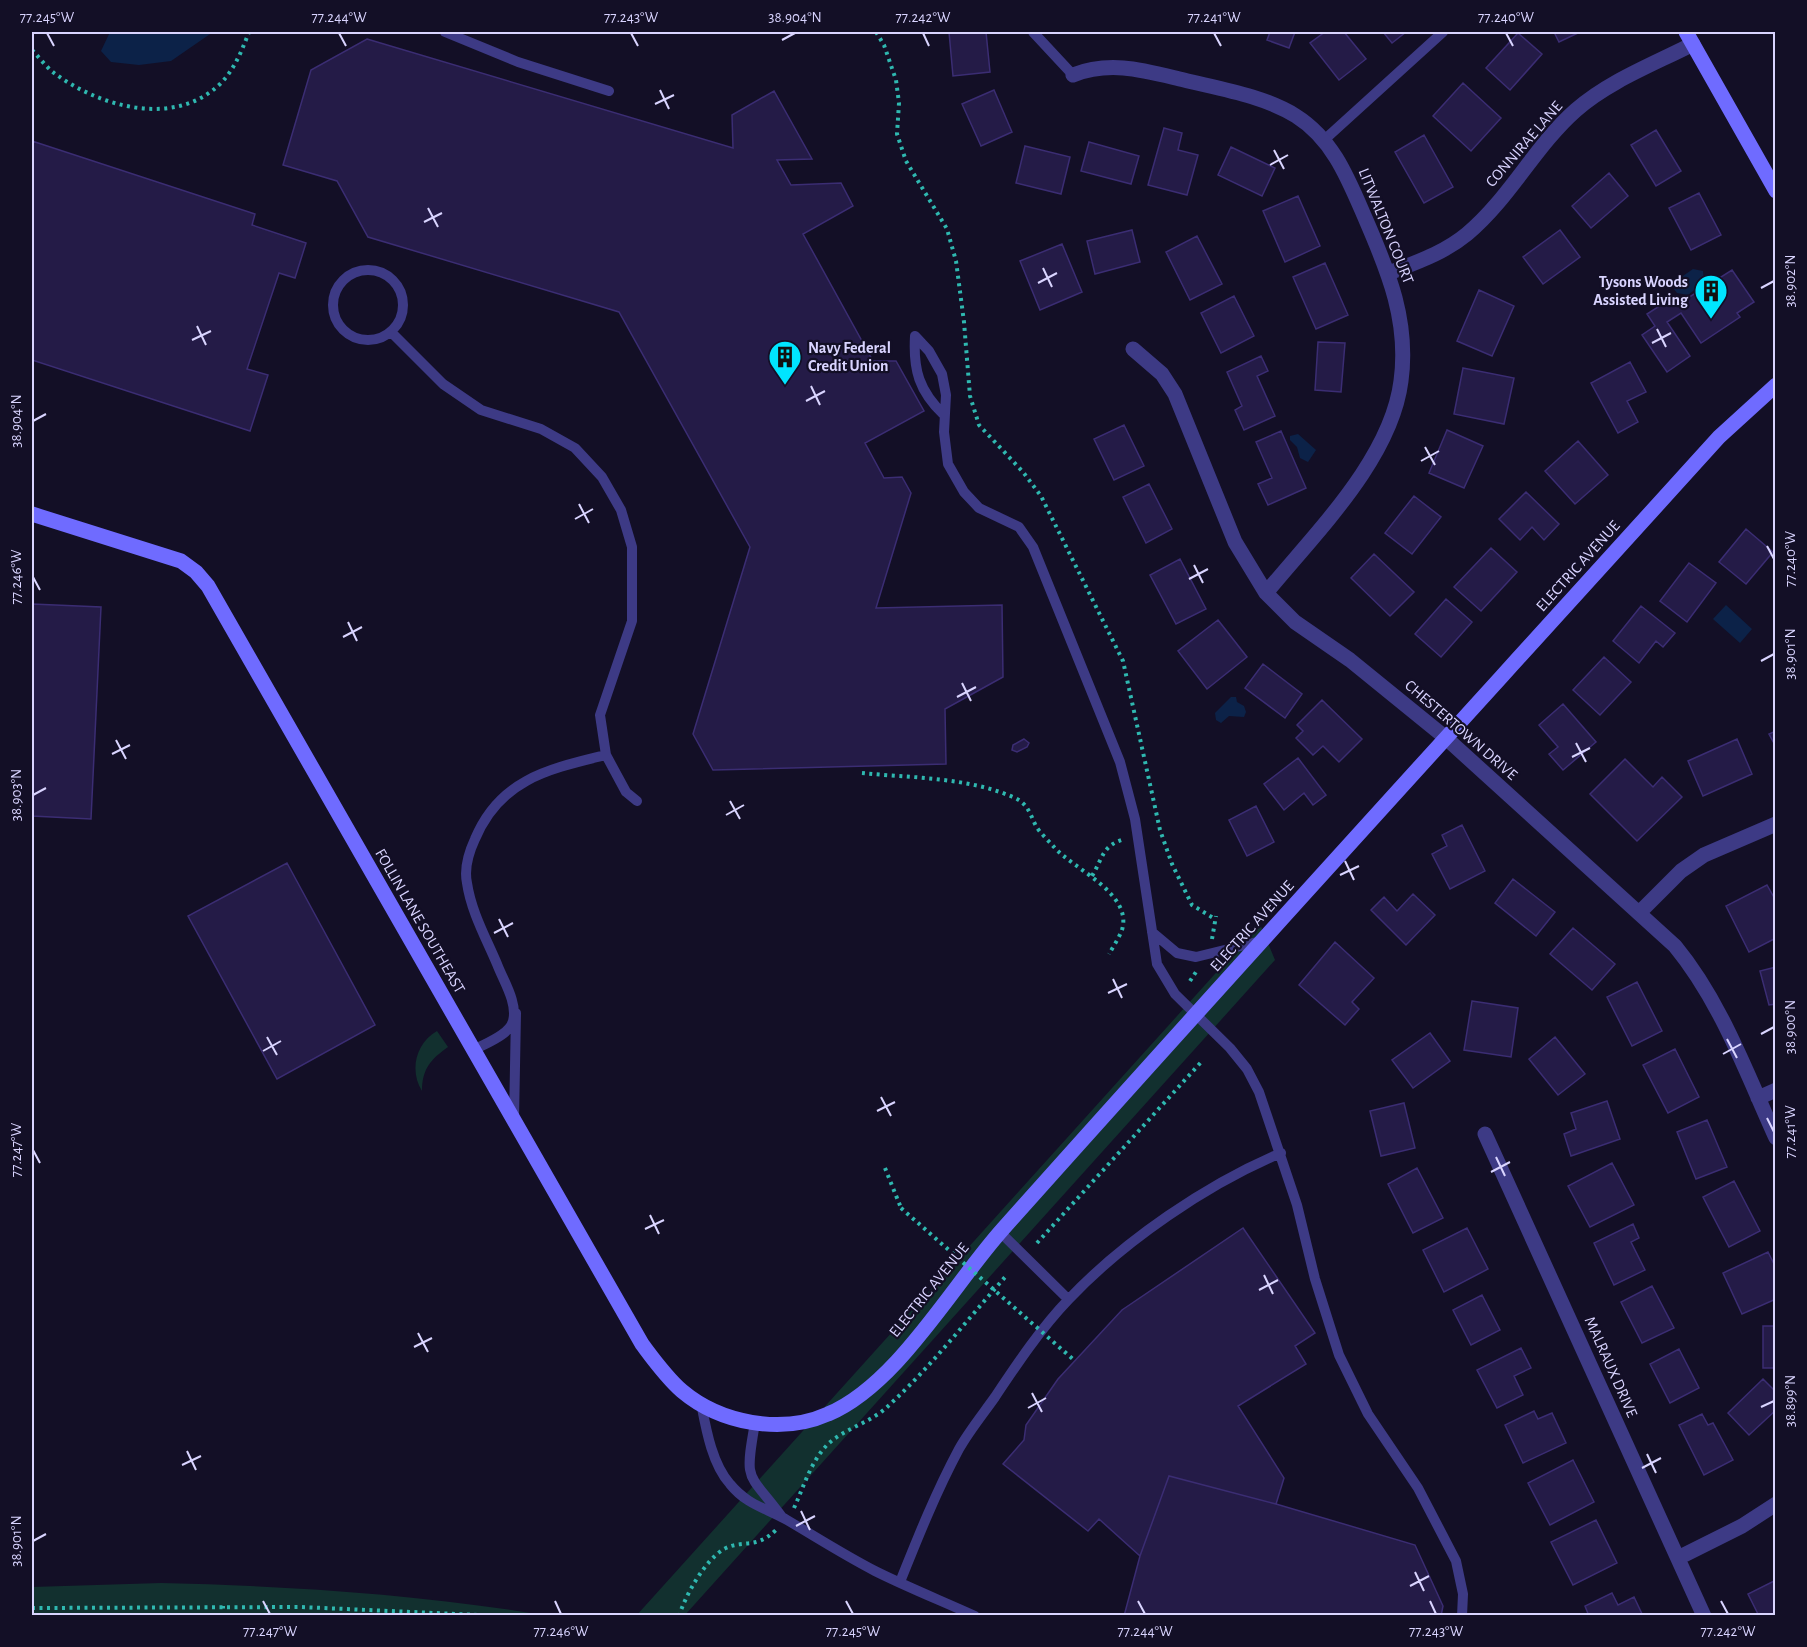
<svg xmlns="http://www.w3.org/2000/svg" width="1807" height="1647" font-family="'Alegreya Sans',sans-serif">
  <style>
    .green { fill: #12302f }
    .water { fill: #0c2248 }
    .building { fill: #241b47; stroke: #3b2d73; stroke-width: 1.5 }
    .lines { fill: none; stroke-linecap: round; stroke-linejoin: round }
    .path { stroke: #2fb8b0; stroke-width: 4; stroke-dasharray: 3 4.5; stroke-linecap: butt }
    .lane { stroke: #3d3a85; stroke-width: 10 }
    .street { stroke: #3d3a85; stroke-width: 15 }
    .secondary { stroke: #6f6bff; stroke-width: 15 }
    .path-bridge { stroke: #2fb8b0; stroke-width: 4; stroke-dasharray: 3 4.5; stroke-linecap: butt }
    .ticks { fill: none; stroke: #d9d4ff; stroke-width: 2 }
    .labels { text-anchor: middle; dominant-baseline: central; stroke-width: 4.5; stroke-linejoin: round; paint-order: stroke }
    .street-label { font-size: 16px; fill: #d9d4ff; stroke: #130f26 }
    .poi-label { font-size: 16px; font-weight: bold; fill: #d9d4ff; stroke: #130f26; text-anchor: end }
    .neatline { fill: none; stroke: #d9d4ff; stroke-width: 2 }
    .ticks-label { font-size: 15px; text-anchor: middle; fill: #d9d4ff }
  </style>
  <rect width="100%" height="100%" fill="#130f26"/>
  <path class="green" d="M1260 924 1275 960 685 1615 636 1616Z
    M437 1031 448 1047C431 1059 422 1069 422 1091 409 1070 416 1043 437 1031Z
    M161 1583C289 1586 416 1594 543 1615H32V1587Z"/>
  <path class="water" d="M110 32H213L171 61 139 65 111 62 101 51Z
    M1693 269 1703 271 1704 282 1688 295 1677 293 1674 289 1680 278Z
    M1298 434 1316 450 1308 462 1300 458 1297 447 1290 440V436Z
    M1726 605 1752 629 1740 643 1713 619Z
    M1231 697H1236L1237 702 1244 706 1246 712 1244 717 1229 716 1221 723 1216 720 1215 713Z"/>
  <path class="building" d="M949 32H986L990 72 953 76Z
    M1270 32H1295L1289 48 1267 40Z
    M1325 32H1344L1366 59 1339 80 1310 43Z
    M1383 32H1406L1392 43Z
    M1554 32H1580L1559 42Z
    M1518 33 1542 54 1510 90 1486 68Z
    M367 39 733 148 732 115 774 91 812 159 777 160 791 185 841 183 853 206 803 234 873 361H896L924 411 865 443 884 478 902 477 911 493 876 608 1002 605 1003 677 945 709 946 764 713 770 693 734 750 547 619 312 368 237 337 181 283 165 311 70Z
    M1463 83 1501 118 1471 151 1433 116Z
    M994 90 1012 132 981 146 962 104Z
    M1164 128 1182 133 1178 150 1198 155 1187 195 1148 185Z
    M1656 130 1681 171 1656 186 1631 145Z
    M1424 135 1453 187 1424 203 1395 152Z
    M32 141 255 214 252 225 306 243 295 278 279 273 247 369 268 375 250 431 32 360Z
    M1089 142 1139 156 1131 184 1081 171Z
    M1025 146 1070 157 1061 194 1016 183Z
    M1231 147 1275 168 1262 196 1218 175Z
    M1609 173 1628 196 1591 228 1572 206Z
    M1699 193 1721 235 1691 250 1669 208Z
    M1298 196 1320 246 1285 262 1263 211Z
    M1132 230 1140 262 1095 274 1087 241Z
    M1560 230 1580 257 1543 284 1523 257Z
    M1197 236 1222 284 1190 300 1166 252Z
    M1062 244 1082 292 1040 310 1020 261Z
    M1325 263 1348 315 1316 329 1293 277Z
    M1732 270 1754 302 1737 313 1740 317 1701 343 1681 313 1667 322 1690 356 1667 372 1642 335 1655 326 1647 314 1675 296 1680 303Z
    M1479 290 1514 306 1492 356 1457 341Z
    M1234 296 1254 336 1221 353 1201 313Z
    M1318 342 1345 343 1341 392 1315 390Z
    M1261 356 1268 371 1257 376 1275 416 1244 430 1235 410 1242 406 1227 372Z
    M1630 362 1646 392 1627 401 1638 422 1618 433 1591 383Z
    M1463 368 1514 378 1504 424 1454 414Z
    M1124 425 1144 466 1114 480 1094 439Z
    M1447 430 1483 446 1464 488 1429 473Z
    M1281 431 1306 488 1268 505 1258 484 1272 478 1256 442Z
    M1578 441 1608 475 1575 504 1545 471Z
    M1149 484 1172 529 1146 543 1123 497Z
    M1526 492 1559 524 1544 540 1532 527 1520 540 1499 519Z
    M1414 496 1441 517 1412 554 1385 533Z
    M1746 529 1773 552 1746 584 1719 562Z
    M1491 548 1517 572 1481 611 1454 587Z
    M1374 554 1414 592 1390 616 1351 578Z
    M1180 559 1206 609 1176 624 1150 575Z
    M1689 563 1716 583 1687 622 1660 601Z
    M1446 599 1472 622 1441 657 1415 634Z
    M32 604 101 607 91 819 32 816Z
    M1641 606 1675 633 1663 647 1656 641 1639 663 1613 641Z
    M1218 620 1247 657 1207 689 1178 651Z
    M1604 657 1631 682 1600 715 1573 690Z
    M1263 664 1302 694 1285 718 1245 688Z
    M1322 700 1362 739 1339 762 1323 746 1313 755 1296 738 1303 731 1297 725Z
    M1563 704 1596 742 1563 770 1549 754 1558 747 1539 725Z
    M1776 731V747L1769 734Z
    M1024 739 1029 743 1027 747 1017 752 1012 750 1013 745Z
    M1737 739 1752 774 1703 796 1688 761Z
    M1298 758 1326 795 1313 805 1304 793 1284 810 1264 784Z
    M1625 759 1653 787 1662 777 1682 797 1637 841 1590 794Z
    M1256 806 1274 842 1247 856 1229 820Z
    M1462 825 1485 871 1450 889 1432 854 1447 846 1442 835Z
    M287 863 375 1025 277 1079 188 916Z
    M1513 879 1555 912 1536 936 1495 903Z
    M1767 885 1776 901V938L1749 952 1726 906Z
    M1413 894 1435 915 1406 945 1371 910 1384 897 1397 911Z
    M1573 928 1615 964 1592 990 1550 954Z
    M1335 942 1374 978 1352 1002 1359 1009 1345 1025 1299 985Z
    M1776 967V1004L1769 1005 1760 971Z
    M1637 982 1662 1031 1632 1046 1607 997Z
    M1472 1001 1518 1008 1511 1057 1464 1050Z
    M1430 1033 1450 1061 1413 1088 1392 1060Z
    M1555 1037 1585 1074 1558 1095 1529 1059Z
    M1675 1049 1699 1097 1668 1113 1643 1065Z
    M1607 1101 1620 1139 1571 1156 1564 1134 1576 1129 1571 1113Z
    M1404 1103 1415 1148 1381 1156 1370 1111Z
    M1707 1120 1727 1167 1696 1179 1677 1132Z
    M1612 1163 1634 1205 1590 1227 1568 1186Z
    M1417 1168 1443 1218 1413 1233 1388 1184Z
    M1734 1181 1760 1231 1729 1247 1703 1197Z
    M1633 1224 1639 1238 1631 1242 1645 1270 1614 1285 1594 1243Z
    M1243 1228 1315 1333 1295 1346 1306 1364 1238 1406 1284 1478 1276 1504 1169 1476 1140 1556 1099 1519 1088 1531 1003 1464 1024 1440 1026 1425 1058 1379 1122 1310Z
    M1467 1228 1488 1269 1444 1292 1423 1250Z
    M1768 1252 1776 1268V1299L1742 1314 1723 1273Z
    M1652 1286 1674 1328 1642 1343 1621 1302Z
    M1482 1295 1500 1330 1471 1345 1453 1310Z
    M1763 1326H1776V1368H1763Z
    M1521 1348 1531 1368 1514 1376 1523 1395 1497 1408 1477 1370Z
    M1679 1349 1699 1388 1670 1403 1650 1364Z
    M1763 1379 1776 1392V1410L1749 1435 1728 1413Z
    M1534 1411 1538 1419 1552 1413 1566 1443 1523 1463 1505 1425Z
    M1702 1414 1708 1425 1713 1423 1733 1460 1704 1475 1679 1425Z
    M1573 1460 1594 1502 1550 1525 1528 1483Z
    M1169 1476 1276 1504 1415 1545 1443 1606 1441 1616H1124L1140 1556Z
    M1596 1520 1617 1563 1573 1585 1551 1542Z
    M1776 1580V1616H1759L1748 1594Z
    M1612 1593 1618 1605 1634 1597 1643 1616H1589L1585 1606Z"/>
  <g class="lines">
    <path class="path" d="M876 32 884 45 896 80 899 103 897 134 906 161 947 229 956 261 964 322 970 396 979 425 1023 472 1041 496 1123 661 1160 830 1172 864 1192 905 1215 919
      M32 50C39 57 46 67 54 73 100 107 174 128 220 84 235 69 242 50 249 32
      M862 773C911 778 969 777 1015 798 1028 804 1030 814 1036 826 1040 833 1048 840 1054 847 1073 869 1133 893 1122 930 1119 938 1113 947 1109 954
      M1092 876C1103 858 1102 845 1125 839
      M1212 939 1216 916
      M1190 981 1196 972
      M885 1168 901 1208
      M1037 1243 1203 1060
      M794 1508C804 1486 811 1461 828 1444 844 1429 869 1423 886 1408 930 1368 967 1320 1006 1276
      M32 1608 301 1607 501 1616
      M223 1616V1606
      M679 1616C685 1596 705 1560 724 1549 743 1539 755 1550 776 1530"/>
    <path class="lane" d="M445 32 518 62 609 91
      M1033 32 1073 75
      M1323 141 1443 32
      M333 305a35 35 0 1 1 70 0a35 35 0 1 1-70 0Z
      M391 332 443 384 481 410 541 429 575 448 602 477 621 510 632 547V621L600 715 606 755 626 792 637 801
      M915 336 929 351 942 374 946 395 944 432 948 464 964 492 979 508 1019 527 1033 547 1120 762 1135 819 1157 964 1175 994 1230 1048 1247 1069 1259 1092 1297 1205 1315 1279 1339 1355 1368 1414 1418 1488 1456 1561 1463 1594 1462 1616
      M915 336C913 370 919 391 944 415
      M1152 932 1177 953 1196 957 1261 941
      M474 1050C486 1043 509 1035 513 1021 518 1003 503 980 497 964 486 938 471 911 467 883 464 869 469 852 475 839 500 779 549 769 606 755
      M514 1120 516 1013
      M1000 1232 1068 1299
      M701 1403C706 1429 712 1464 730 1484 747 1505 766 1508 787 1520 816 1537 844 1555 875 1571 907 1587 942 1601 975 1616
      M755 1423C744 1484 748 1471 782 1517
      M900 1582C918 1537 936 1492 959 1449 969 1431 983 1414 995 1397 1017 1364 1041 1328 1069 1299 1124 1241 1207 1184 1281 1153"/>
    <path class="street" d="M1073 75C1111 60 1146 71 1184 80 1221 89 1264 96 1296 116 1334 140 1349 181 1366 220 1389 273 1409 322 1401 381 1391 460 1314 534 1266 593
      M1389 273C1417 262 1444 253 1467 234 1510 198 1535 146 1576 110 1609 81 1654 64 1693 44
      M1133 349 1162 374 1175 394 1235 542 1266 593 1295 622 1350 660 1446 738 1675 946C1721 1002 1746 1072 1776 1138
      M1639 913 1681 871 1704 855 1776 824
      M1758 1098 1776 1090
      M1485 1134 1704 1616
      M1678 1558 1742 1526 1776 1504"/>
    <path class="secondary" d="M1686 32 1776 191
      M32 514 181 561 196 572 208 586 642 1344C654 1360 666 1377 682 1391 720 1423 781 1435 828 1414 897 1385 952 1286 1002 1230 1239 964 1480 701 1719 437L1776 385"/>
    <path class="path-bridge" d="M901 1208 1075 1361"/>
  </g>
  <path class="ticks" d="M47 33 54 46M339 33 346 46M631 33 638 46M923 33 929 46M1214 33 1221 46M1506 33 1513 46M782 40 795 33M660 90 669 109M655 104 674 95M1274 150 1284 169M1270 165 1288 155M428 208 438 227M424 222 442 213M1043 268 1052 287M1038 283 1057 273M1761 288 1774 281M197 326 206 345M1657 329 1666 347M192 340 211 331M1652 343 1671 333M811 386 820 405M806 401 825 391M33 421 46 414M1425 447 1435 465M1421 461 1439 451M579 504 589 523M575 519 593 509M1767 546 1774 559M1194 565 1203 583M33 577 40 590M1189 579 1208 569M348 622 357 641M343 637 362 627M1761 661 1774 654M962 683 971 701M957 697 976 687M116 740 126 759M1576 743 1586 762M112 754 130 745M1572 757 1590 748M33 795 46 788M730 801 740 819M726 815 744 805M1345 861 1354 880M1340 875 1359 866M499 919 508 937M494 933 513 923M1113 979 1122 998M1108 993 1127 984M1761 1034 1774 1027M267 1037 277 1055M1727 1039 1737 1058M263 1051 281 1041M1723 1054 1741 1044M881 1097 891 1116M877 1111 895 1102M1767 1118 1774 1132M33 1150 40 1163M1496 1157 1505 1176M1491 1172 1510 1162M650 1215 659 1234M645 1229 664 1220M1264 1275 1273 1294M1259 1290 1278 1280M418 1333 428 1352M414 1347 432 1338M1032 1393 1042 1412M1761 1407 1774 1401M1028 1408 1046 1398M187 1451 196 1470M1647 1454 1656 1473M182 1465 201 1456M1642 1468 1661 1458M801 1511 810 1530M796 1526 815 1516M33 1541 46 1534M1415 1572 1424 1591M1410 1586 1429 1576M263 1601 270 1614M555 1601 561 1614M846 1601 853 1614M1138 1601 1145 1614M1430 1601 1436 1614M1721 1601 1728 1614"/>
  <defs>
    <g id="building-pin" transform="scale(1.725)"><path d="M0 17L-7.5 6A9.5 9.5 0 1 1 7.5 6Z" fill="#00e5ff" stroke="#130f26"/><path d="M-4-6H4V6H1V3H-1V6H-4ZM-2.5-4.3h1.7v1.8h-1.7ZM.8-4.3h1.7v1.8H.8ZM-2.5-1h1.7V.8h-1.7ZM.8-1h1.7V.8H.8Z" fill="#111"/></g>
  </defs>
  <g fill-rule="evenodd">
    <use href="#building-pin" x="1711" y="291"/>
    <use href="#building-pin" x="785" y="357"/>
  </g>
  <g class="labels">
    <g class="street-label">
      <text transform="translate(1524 144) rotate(-49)">CONNIRAE LANE</text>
      <text transform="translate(1386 226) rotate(68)">LITWALTON COURT</text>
      <text transform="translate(1578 566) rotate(-48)">ELECTRIC AVENUE</text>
      <text transform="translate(1461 730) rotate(41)">CHESTERTOWN DRIVE</text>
      <text transform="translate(420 921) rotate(60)">FOLLIN LANE SOUTHEAST</text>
      <text transform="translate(1252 926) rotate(-48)">ELECTRIC AVENUE</text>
      <text transform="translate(929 1290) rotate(-51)">ELECTRIC AVENUE</text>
      <text transform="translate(1611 1367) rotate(66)">MALRAUX DRIVE</text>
    </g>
    <g class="poi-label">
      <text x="1688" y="282">Tysons Woods<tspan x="1688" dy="18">Assisted Living</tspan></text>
      <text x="808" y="348" text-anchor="start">Navy Federal<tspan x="808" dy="18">Credit Union</tspan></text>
    </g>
  </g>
  <rect width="1807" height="1647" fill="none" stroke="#130f26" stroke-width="66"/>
  <rect x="33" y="33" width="1741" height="1581" class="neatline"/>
  <g class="ticks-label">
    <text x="47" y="22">77.245°W</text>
    <text x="339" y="22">77.244°W</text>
    <text x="631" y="22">77.243°W</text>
    <text x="795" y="22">38.904°N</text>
    <text x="923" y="22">77.242°W</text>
    <text x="1214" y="22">77.241°W</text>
    <text x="1506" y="22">77.240°W</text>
    <text transform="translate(1790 281) rotate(-90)" y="5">38.902°N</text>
    <text transform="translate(16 421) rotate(-90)" y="5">38.904°N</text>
    <text transform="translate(1790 559) rotate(-90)" y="5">77.240°W</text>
    <text transform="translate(16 577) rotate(-90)" y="5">77.246°W</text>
    <text transform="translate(1790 654) rotate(-90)" y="5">38.901°N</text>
    <text transform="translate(16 795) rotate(-90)" y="5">38.903°N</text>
    <text transform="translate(1790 1027) rotate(-90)" y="5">38.900°N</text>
    <text transform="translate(1790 1132) rotate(-90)" y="5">77.241°W</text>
    <text transform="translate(16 1150) rotate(-90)" y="5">77.247°W</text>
    <text transform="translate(1790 1401) rotate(-90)" y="5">38.899°N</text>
    <text transform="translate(16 1541) rotate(-90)" y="5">38.901°N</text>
    <text x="270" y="1636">77.247°W</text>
    <text x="561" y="1636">77.246°W</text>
    <text x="853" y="1636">77.245°W</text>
    <text x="1145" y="1636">77.244°W</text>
    <text x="1436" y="1636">77.243°W</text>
    <text x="1728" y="1636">77.242°W</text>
  </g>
</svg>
